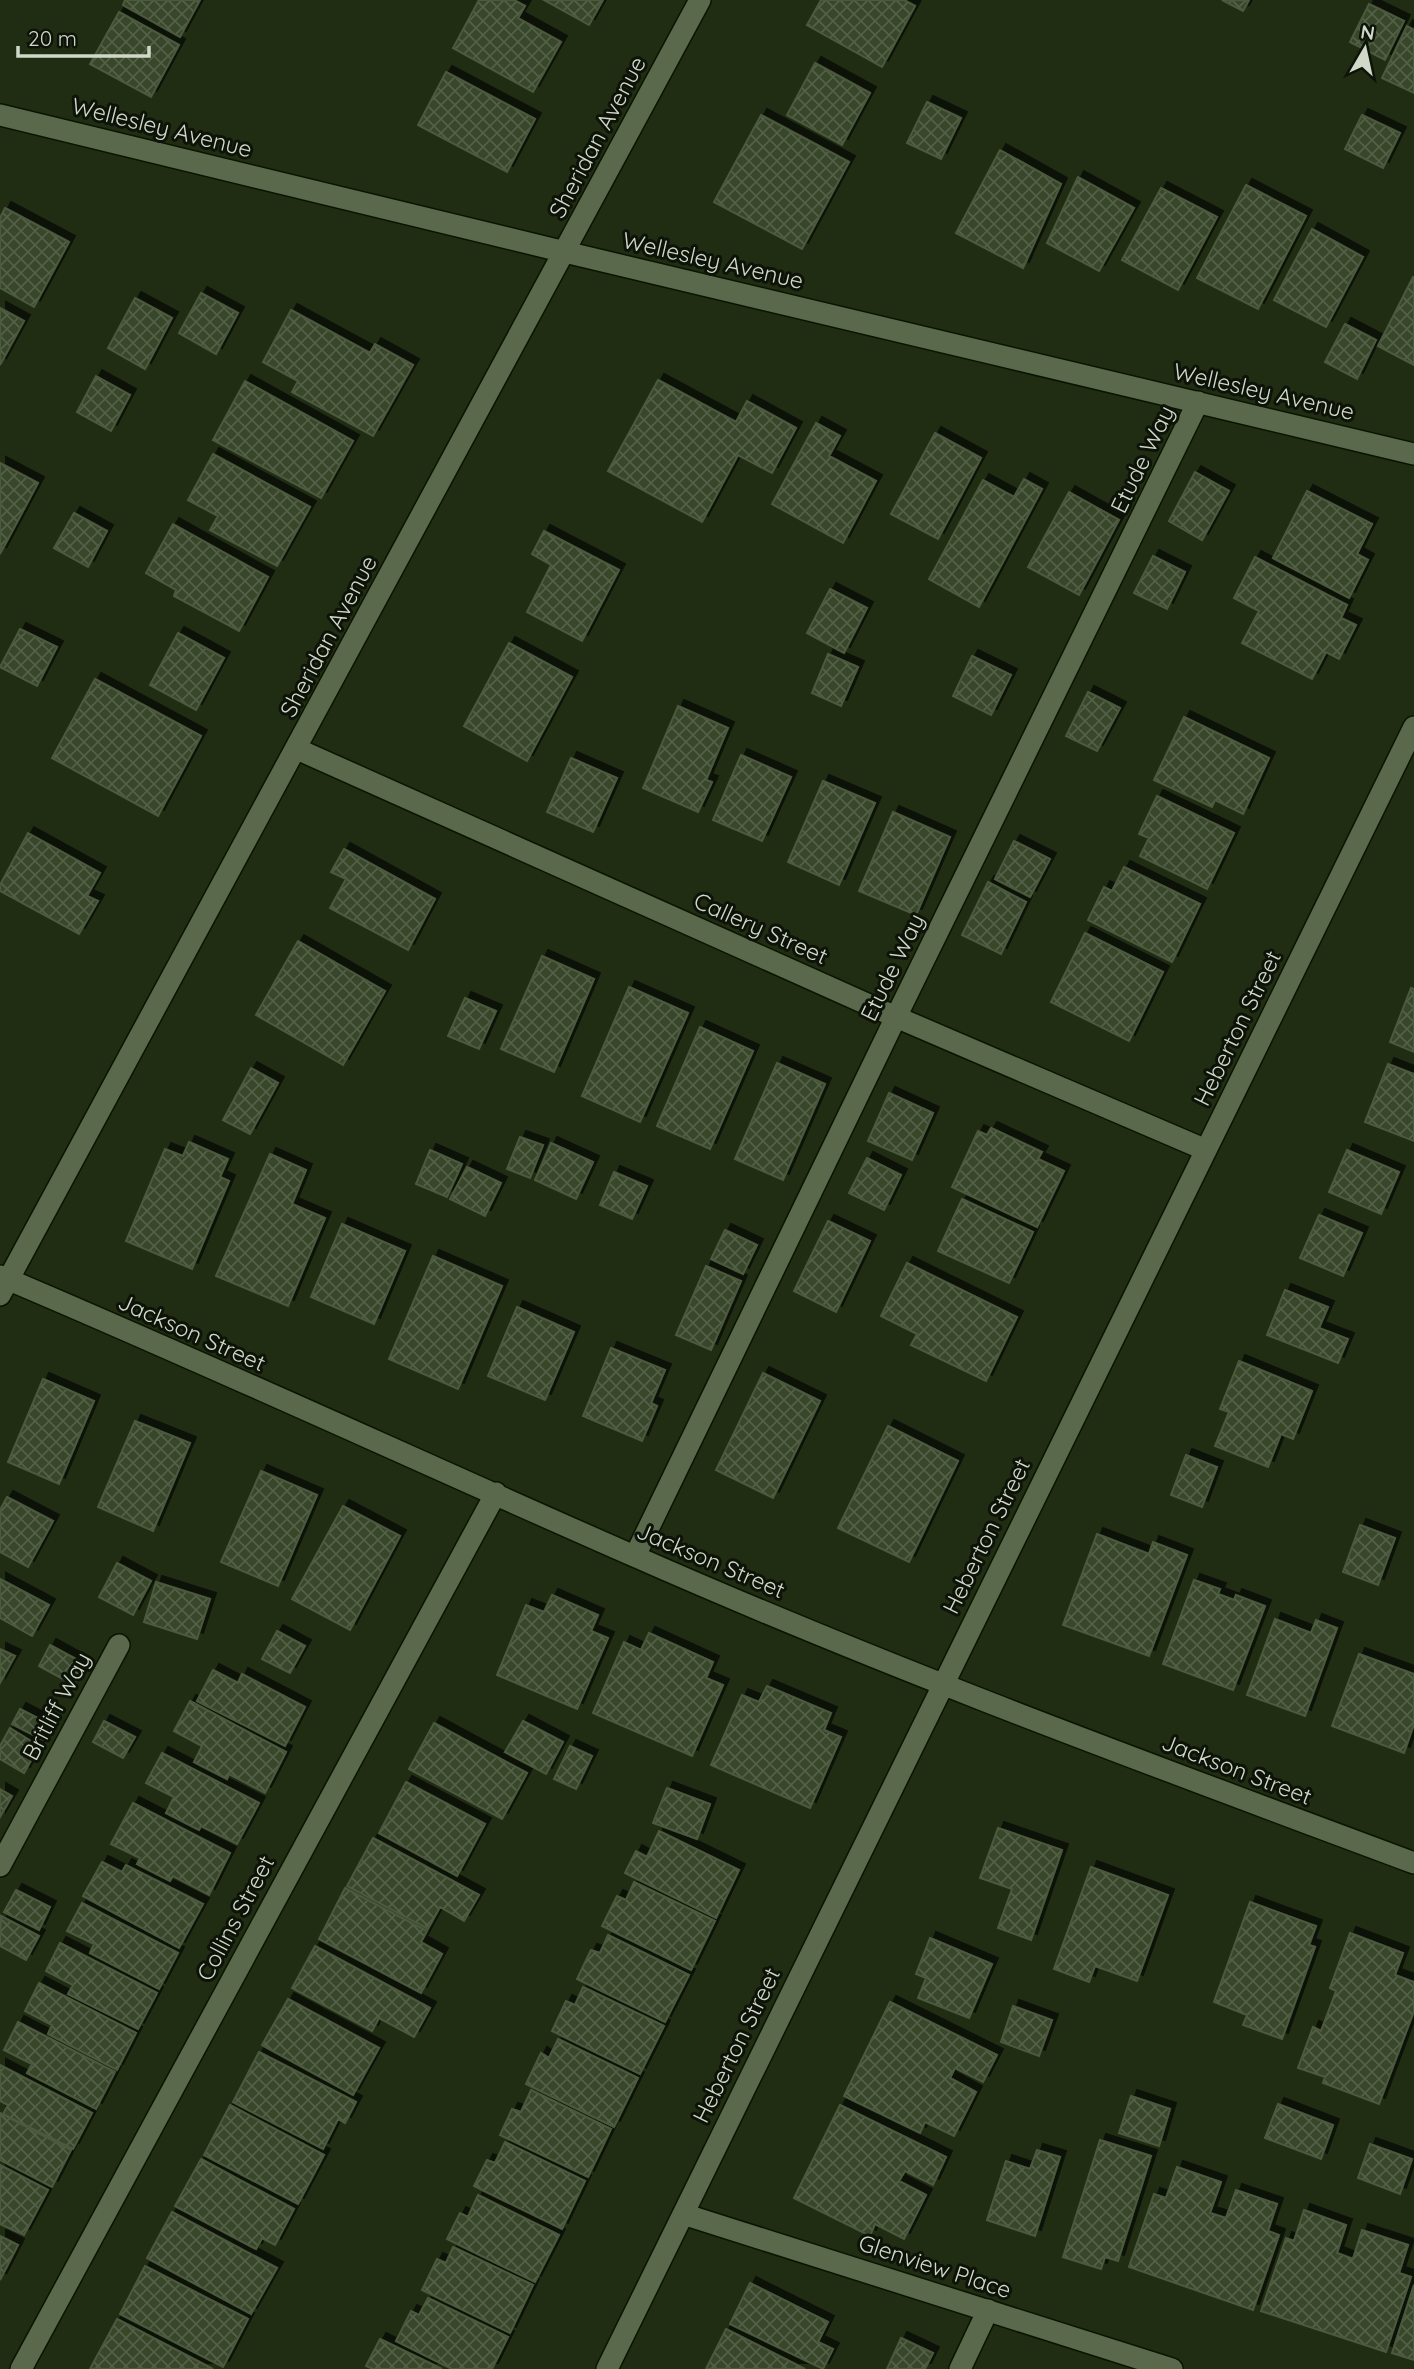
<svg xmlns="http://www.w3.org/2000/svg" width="1414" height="2369" font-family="Quicksand,sans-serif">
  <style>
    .building { fill: url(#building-cross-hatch); stroke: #4c5a3e; stroke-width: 2; filter: url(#shadow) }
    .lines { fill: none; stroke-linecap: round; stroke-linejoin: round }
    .lane-casing { stroke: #0a1500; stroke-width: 24 }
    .street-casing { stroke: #0a1500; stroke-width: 24 }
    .lane { stroke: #5a684c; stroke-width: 21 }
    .street { stroke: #5a684c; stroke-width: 21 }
    .labels { text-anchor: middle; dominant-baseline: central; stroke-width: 6; stroke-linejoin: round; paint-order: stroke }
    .street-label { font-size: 23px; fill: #d0d9c9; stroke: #0d1308 }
  </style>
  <defs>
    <pattern id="building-cross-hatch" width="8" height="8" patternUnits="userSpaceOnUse" patternTransform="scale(1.75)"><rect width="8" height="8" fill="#38462b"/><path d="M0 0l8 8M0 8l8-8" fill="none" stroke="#546048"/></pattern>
    <filter id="shadow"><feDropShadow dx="6" dy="-6" stdDeviation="0" flood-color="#0009"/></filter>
  </defs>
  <rect width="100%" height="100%" fill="#202d13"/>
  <path class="building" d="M125 0H200L180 37 123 5Z
    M479 0H514L525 6 518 18 561 42 533 92 453 48Z
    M544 0H603L589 25Z
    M821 0H904L915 6 882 67 807 25Z
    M1222 0H1249L1243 11Z
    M1369 4 1404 21 1385 60 1350 42Z
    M119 12 179 45 151 97 90 64Z
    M1407 26 1414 30V93L1382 78Z
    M815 63 870 93 842 145 787 115Z
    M446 72 535 119 507 172 418 125Z
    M927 102 961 118 941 159 907 143Z
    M761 115 849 162 802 249 714 202Z
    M1362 115 1400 133 1383 168 1345 149Z
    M1000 150 1061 184 1023 268 956 233Z
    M1078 177 1134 208 1099 271 1047 243Z
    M1246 185 1306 216 1258 309 1197 278Z
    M1161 188 1217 217 1178 290 1122 260Z
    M5 208 69 242 34 307 0 288V218Z
    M1312 229 1363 257 1326 327 1274 300Z
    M1413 277H1414V365L1378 346Z
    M201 293 238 313 216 354 179 333Z
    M135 298 172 318 145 369 108 348Z
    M0 308 24 321 0 365Z
    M291 310 370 353 375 344 413 365 373 436 292 392 298 381 263 362Z
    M1345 324 1376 340 1357 379 1325 362Z
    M96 376 130 395 111 431 77 412Z
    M658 380 736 422 747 401 796 428 772 473 738 455 702 522 608 471Z
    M245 381 353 441 321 498 213 440Z
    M816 423 840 436 829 456 876 481 843 543 772 504Z
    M935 433 981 458 938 539 891 514Z
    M213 454 310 507 277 566 210 530 218 516 188 500Z
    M0 463 38 483 0 554Z
    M1195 472 1229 491 1202 540 1169 521Z
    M1024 479 1042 489 979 607 929 579 983 480 1014 497Z
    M1307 491 1372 524 1357 554 1368 560 1349 598 1273 558Z
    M1069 492 1119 520 1079 595 1028 567Z
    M74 513 107 531 88 567 54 548Z
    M173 524 268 577 239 631 174 596 176 590 146 573Z
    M544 531 619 570 582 641 527 612 551 565 532 554Z
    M1153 556 1185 572 1167 609 1134 593Z
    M1255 557 1347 605 1341 618 1356 625 1339 659 1326 652 1312 679 1242 643 1259 611 1234 598Z
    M830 589 867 608 844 653 807 633Z
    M20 629 57 647 37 686 0 667Z
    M178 633 224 658 196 710 150 685Z
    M509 643 572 677 527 761 464 726Z
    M828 654 858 667 841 706 812 693Z
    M972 656 1011 675 991 715 953 696Z
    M95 679 201 736 158 816 52 758Z
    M1088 692 1120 708 1097 751 1066 736Z
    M678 706 728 728 706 780 712 782 698 812 643 788Z
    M1184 717 1269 758 1243 814 1215 800 1212 807 1154 780Z
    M741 755 791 777 762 841 713 820Z
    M571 758 617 778 593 832 547 812Z
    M823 781 875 803 839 885 788 862Z
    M1157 796 1234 833 1207 889 1140 856 1149 838 1139 834Z
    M893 812 950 837 916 915 859 891Z
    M28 833 100 873 87 896 98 901 79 934 0 891V885Z
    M1014 841 1050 859 1030 897 995 879Z
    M344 849 435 899 408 950 330 908 346 879 331 872Z
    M1124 867 1200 904 1172 962 1088 920 1104 887 1112 891Z
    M988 882 1026 902 1001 954 962 935Z
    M1085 933 1163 972 1129 1041 1051 1002Z
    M298 941 385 991 343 1065 256 1015Z
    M542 956 594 979 554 1072 501 1049Z
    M629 987 688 1013 640 1122 582 1096Z
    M1411 988 1414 989V1052L1390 1042Z
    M465 998 496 1011 479 1049 448 1036Z
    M700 1027 753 1051 710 1149 657 1126Z
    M777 1063 825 1084 783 1180 735 1159Z
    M1388 1064 1414 1074V1141L1365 1122Z
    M251 1068 278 1083 250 1134 223 1120Z
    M889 1093 933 1113 912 1160 868 1141Z
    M991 1128 1042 1152 1038 1159 1064 1171 1037 1227 952 1187 978 1131 987 1135Z
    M520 1137 543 1145 530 1178 507 1169Z
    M189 1142 228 1159 220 1177 229 1181 192 1269 126 1241 165 1149 183 1156Z
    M551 1143 593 1162 576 1199 535 1180Z
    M430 1150 462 1164 447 1197 416 1184Z
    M1347 1150 1399 1172 1381 1214 1329 1192Z
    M270 1154 306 1170 292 1204 325 1218 288 1306 216 1276Z
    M867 1158 901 1175 884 1210 849 1193Z
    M467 1167 501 1183 485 1216 450 1199Z
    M614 1172 647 1186 632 1219 600 1205Z
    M962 1199 1033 1232 1009 1283 938 1251Z
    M1319 1215 1362 1233 1343 1276 1300 1258Z
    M828 1221 870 1241 836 1312 794 1291Z
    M342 1224 405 1251 374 1324 311 1297Z
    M725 1230 757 1245 743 1274 711 1259Z
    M433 1256 502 1286 458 1389 389 1359Z
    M907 1263 1017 1317 986 1381 911 1345 917 1334 881 1316Z
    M706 1266 741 1281 711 1350 676 1335Z
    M1285 1290 1328 1307 1319 1328 1348 1339 1338 1363 1267 1335Z
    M517 1307 574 1332 545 1400 488 1376Z
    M611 1348 665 1370 651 1403 657 1406 642 1441 583 1416Z
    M1239 1361 1312 1391 1293 1439 1281 1434 1268 1467 1215 1446 1229 1412 1220 1409Z
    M763 1373 820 1401 773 1498 716 1470Z
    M43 1379 94 1401 59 1484 8 1462Z
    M135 1421 190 1443 153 1531 98 1507Z
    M888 1426 958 1461 909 1562 838 1528Z
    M1186 1455 1217 1467 1202 1507 1171 1495Z
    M261 1471 317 1495 278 1586 221 1562Z
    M7 1497 53 1521 28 1567 0 1552V1510Z
    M343 1506 400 1536 350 1630 292 1599Z
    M1360 1525 1395 1538 1378 1585 1343 1572Z
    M1097 1534 1149 1554 1153 1542 1187 1555 1149 1656 1063 1625Z
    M117 1563 151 1581 133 1615 99 1597Z
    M0 1579 49 1605 32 1636 0 1618Z
    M1194 1580 1220 1589 1218 1594 1234 1600 1236 1595 1265 1606 1233 1690 1163 1664Z
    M156 1582 210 1599 197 1639 144 1622Z
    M552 1595 598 1615 591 1631 608 1638 577 1709 497 1675 526 1605 544 1612Z
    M1275 1619 1311 1633 1316 1620 1337 1628 1305 1716 1247 1695Z
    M277 1631 305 1646 290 1673 262 1659Z
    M649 1633 713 1662 706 1678 723 1685 692 1756 593 1713 624 1642 641 1650Z
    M50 1645 85 1664 74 1685 39 1666Z
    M0 1649 15 1656 0 1683Z
    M1359 1654 1414 1674V1724L1404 1753 1332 1726Z
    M213 1670 238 1683 242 1674 305 1707 285 1746 197 1701Z
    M767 1686 831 1713 824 1730 841 1737 810 1808 711 1765 742 1695 759 1702Z
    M190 1701 286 1752 265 1793 229 1774 227 1779 194 1762 202 1746 174 1731Z
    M20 1709 51 1725 43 1740 12 1724Z
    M104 1721 135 1737 123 1758 93 1742Z
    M523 1721 563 1742 546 1774 505 1752Z
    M434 1723 527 1773 502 1819 409 1769Z
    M10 1728 39 1746 24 1773 0 1759V1746Z
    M570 1746 592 1756 576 1789 554 1779Z
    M162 1753 259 1803 237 1844 201 1826 199 1830 166 1813 174 1797 146 1783Z
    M406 1782 485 1824 457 1876 379 1833Z
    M667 1788 710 1804 697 1839 653 1823Z
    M0 1789 12 1796 0 1817Z
    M133 1803 230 1853 209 1895 173 1876 170 1881 137 1864 140 1858 111 1844Z
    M998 1828 1062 1850 1031 1940 998 1928 1012 1889 980 1878Z
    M659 1831 739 1870 716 1918 625 1873 636 1851 647 1857Z
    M373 1838 479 1895 464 1921 440 1907 428 1929 347 1886Z
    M102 1862 122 1872 126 1865 203 1904 179 1948 83 1896Z
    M1091 1867 1168 1895 1137 1981 1095 1966 1089 1982 1054 1969Z
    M634 1882 715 1921 691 1970 602 1926 617 1896 626 1900Z
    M345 1888 427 1931 421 1942 442 1954 421 1993 319 1939Z
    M16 1890 50 1907 39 1930 4 1912Z
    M1250 1902 1316 1926 1309 1945 1315 1947 1282 2039 1243 2025 1247 2015 1214 2002Z
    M82 1903 178 1953 159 1989 90 1953 94 1944 67 1931Z
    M1 1916 39 1936 26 1960 0 1946Z
    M1350 1933 1403 1953 1395 1975 1414 1982V2011L1379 2104 1323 2083 1325 2077 1298 2068 1313 2027 1321 2031 1336 1991 1330 1988Z
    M608 1935 689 1975 665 2022 577 1979 591 1950 600 1953Z
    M930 1938 992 1964 969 2018 918 1998 926 1978 916 1974Z
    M60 1943 157 1993 138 2029 68 1994 73 1985 46 1971Z
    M315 1946 430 2008 414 2037 379 2018 372 2031 292 1988Z
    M39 1983 136 2033 117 2070 48 2034 52 2025 25 2011Z
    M583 1987 664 2026 640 2074 552 2031 566 2001 575 2005Z
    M288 1999 379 2048 353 2095 262 2045Z
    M890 2002 997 2055 983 2082 955 2068 950 2078 976 2092 954 2136 925 2122 920 2133 844 2096Z
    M1013 2006 1052 2020 1039 2056 1001 2042Z
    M18 2022 115 2072 96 2109 27 2073 32 2064 4 2050Z
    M558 2039 638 2078 614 2127 526 2084 541 2053 549 2058Z
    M259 2052 356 2102 345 2123 338 2119 323 2149 233 2102Z
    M0 2065 92 2113 73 2149 3 2114 8 2105 0 2101Z
    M531 2090 611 2129 588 2177 500 2135 512 2109 521 2112Z
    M1131 2096 1170 2109 1159 2146 1119 2133Z
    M1278 2104 1333 2125 1321 2159 1265 2138Z
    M230 2105 324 2155 298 2204 204 2155Z
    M840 2105 946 2157 933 2185 905 2171 899 2181 926 2195 904 2239 875 2224 870 2236 794 2198Z
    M0 2113 71 2150 52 2187 0 2160Z
    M1100 2140 1151 2156 1118 2261 1105 2257 1101 2269 1063 2257Z
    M505 2142 585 2181 562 2229 474 2186 487 2160 495 2163Z
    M1370 2144 1412 2159 1400 2194 1358 2178Z
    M1037 2150 1060 2157 1035 2236 987 2220 1006 2161 1030 2169Z
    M201 2159 294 2209 275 2245 262 2238 256 2249 175 2206Z
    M0 2165 48 2190 24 2235 0 2224Z
    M1177 2167 1221 2182 1210 2213 1226 2218 1236 2190 1277 2204 1268 2231 1279 2235 1253 2310 1129 2267 1154 2194 1166 2198Z
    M478 2195 559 2235 535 2282 447 2239 460 2213 468 2217Z
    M1304 2210 1346 2225 1337 2253 1353 2259 1362 2230 1408 2245 1399 2273 1411 2277 1386 2352 1261 2311 1286 2238 1294 2241Z
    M172 2212 277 2268 251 2314 147 2258Z
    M0 2236 18 2245 0 2280Z
    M453 2247 533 2285 510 2333 422 2290 437 2259 446 2263Z
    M145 2266 248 2319 223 2367 120 2314Z
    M750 2283 828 2322 818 2342 833 2349 823 2369 730 2324Z
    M1414 2285V2360L1392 2353Z
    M428 2298 508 2337 492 2369H452L396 2341 411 2311 419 2315Z
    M117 2319 213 2369H90Z
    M726 2329 805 2369H706Z
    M901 2338 933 2353 925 2369H887Z
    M380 2339 442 2369H373L366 2366Z"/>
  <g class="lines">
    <g class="lane-casing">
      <path id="lane" d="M635 1556 896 1017 1198 402
        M0 1866 119 1645
        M960 2369 988 2310"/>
    </g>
    <g class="street-casing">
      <path id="street" d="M0 115 565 252 1414 454
        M297 749 896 1017 1206 1150
        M0 1276C213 1366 422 1463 634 1556 890 1669 1152 1765 1414 1863
        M0 1295 700 0
        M683 2214 1172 2369
        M21 2369 496 1493
        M607 2369 1414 727"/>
    </g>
    <use href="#lane" class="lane"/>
    <use href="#street" class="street"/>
  </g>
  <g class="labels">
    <g class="street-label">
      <text transform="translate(162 127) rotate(14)">Wellesley Avenue</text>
      <text transform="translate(597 137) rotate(-62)">Sheridan Avenue</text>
      <text transform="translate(713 260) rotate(13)">Wellesley Avenue</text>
      <text transform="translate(1264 391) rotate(13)">Wellesley Avenue</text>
      <text transform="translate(1142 459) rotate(-64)">Etude Way</text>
      <text transform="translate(328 636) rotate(-62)">Sheridan Avenue</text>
      <text transform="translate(761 928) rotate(24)">Callery Street</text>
      <text transform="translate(892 967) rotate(-64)">Etude Way</text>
      <text transform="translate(1237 1028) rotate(-64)">Heberton Street</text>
      <text transform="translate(192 1332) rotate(24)">Jackson Street</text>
      <text transform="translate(986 1536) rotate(-64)">Heberton Street</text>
      <text transform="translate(711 1560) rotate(23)">Jackson Street</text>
      <text transform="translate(56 1706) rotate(-62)">Britliff Way</text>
      <text transform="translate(1237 1769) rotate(21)">Jackson Street</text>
      <text transform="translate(235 1918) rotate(-62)">Collins Street</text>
      <text transform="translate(736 2045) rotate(-64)">Heberton Street</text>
      <text transform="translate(935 2266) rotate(18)">Glenview Place</text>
    </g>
  </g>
  <g transform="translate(1365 49) rotate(9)" stroke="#0d1308" stroke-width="5" paint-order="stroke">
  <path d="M0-5L12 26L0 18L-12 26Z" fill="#d0d9c9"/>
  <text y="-10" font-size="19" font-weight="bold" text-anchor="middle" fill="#d0d9c9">N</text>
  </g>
  <path d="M18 46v10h131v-10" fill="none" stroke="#d0d9c9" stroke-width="3.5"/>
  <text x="28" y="46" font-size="21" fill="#d0d9c9" stroke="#0d1308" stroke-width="5" paint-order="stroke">20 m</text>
</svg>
